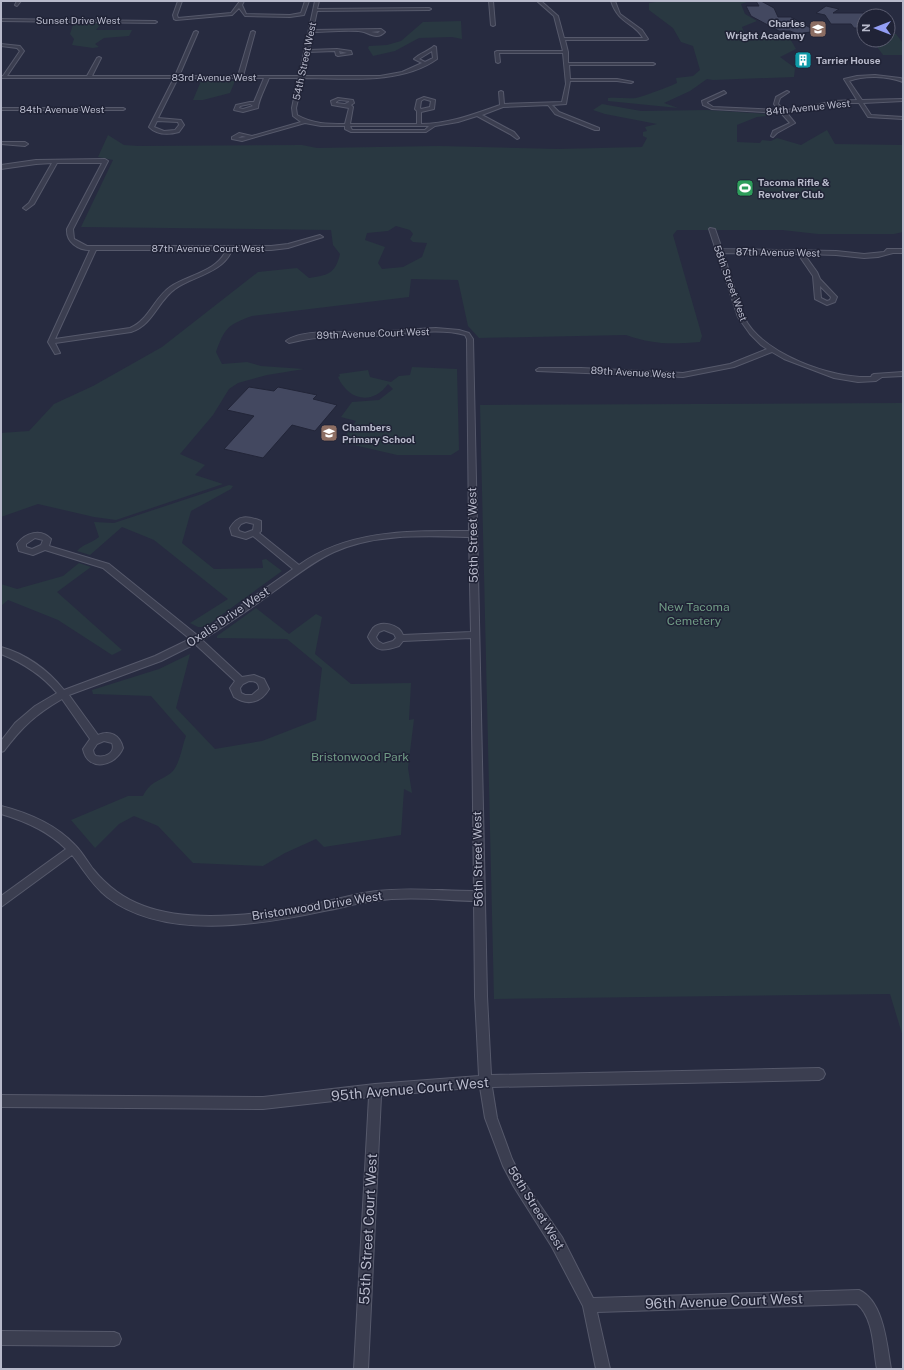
<svg xmlns="http://www.w3.org/2000/svg" width="904" height="1370" font-family="'Public Sans',sans-serif">
  <style>
    .green { fill: #293841; fill-rule: evenodd }
    .building { fill: #434860; stroke: #222538 }
    .lines { fill: none; stroke-linecap: round; stroke-linejoin: round }
    .minor-casing { stroke: #56596b; stroke-width: 2 }
    .minor { fill: #3b3e50; fill-rule: evenodd }
    .labels { text-anchor: middle; dominant-baseline: central; stroke-width: 3; stroke-linejoin: round; paint-order: stroke }
    .far-street-label { font-size: 10px; fill: #b8bacb; stroke: #202336 }
    .far-poi-label { font-size: 10px; font-weight: bold; fill: #b8bacb; stroke: #202336; text-anchor: start }
    .street-label { font-size: 12px; fill: #b8bacb; stroke: #202336 }
    .park-label { font-size: 12px; fill: #709b85; stroke: #202336 }
    .near-street-label { font-size: 14px; fill: #b8bacb; stroke: #202336 }
  </style>
  <rect width="100%" height="100%" fill="#272b40"/>
  <path class="green" d="M662 1H746L747 2 741 4 745 14 757 21 742 27 745 35 789 37 796 49 780 57 795 68 794 77 713 80 707 79 690 91 664 103 678 108 608 101V98C617 97 627 99 636 98 644 96 669 87 677 83L676 78 693 76 700 70 693 46 681 42 673 28 649 10V3Z
    M461 21 462 39 452 37 419 38 395 51 373 56 368 48 369 46 387 45 401 41 423 22Z
    M74 22H103L96 30H132L129 36 104 38 95 44 99 47 93 48 72 45 74 39 70 34Z
    M888 34H896L903 43V55H883L872 40H888Z
    M201 81H235L230 93 203 100H193Z
    M602 104 641 111 707 110 766 114 767 116 757 117 737 125V142L760 143 762 140 771 141 777 138 801 145 827 130 835 144 903 145V232L894 234H818L782 230H677L673 235 702 336 700 342C671 344 655 345 626 335L479 338 468 326 458 280 411 279 409 297 252 316C228 325 225 327 216 352L222 364 247 362 261 366 304 369 267 375 238 383 229 389 213 415 180 454 205 465 195 475 223 484 116 520 94 517 38 504 1 517V433L29 431 54 404 93 386 162 347 258 272 297 268 309 278C327 275 335 275 340 254L333 245 331 230 81 227 113 160 98 157 108 135 124 145 138 146 302 145 317 148 439 146 558 149 642 147 647 138 643 136V132L647 131 645 127 657 124 605 114 593 110ZM396 226 410 230 413 234 410 239 413 242 427 243 422 257 403 267 382 269 378 263 385 247 365 240 367 233 388 231Z
    M412 367 457 369 459 450 451 455H397L341 442 356 421 341 417 352 402 379 400 393 389 388 384C372 406 348 400 338 377L340 376 339 374 368 370 370 377 391 382 399 376 410 375Z
    M903 403V1037L890 994 494 999 480 405Z
    M229 485 233 486 231 489 191 511 182 543 214 569 263 568 262 560 266 559 282 571 205 627H198L190 623 228 599 154 540 122 527 90 555 77 551C83 544 92 543 99 537L94 522 114 523Z
    M79 563 91 567 57 592 122 650 112 655 58 620 8 600 1 606V584L17 589 63 576Z
    M256 608 289 634 316 614 322 617 315 654 351 684 411 683 409 720 414 719 408 768 412 793 404 789 401 835 324 847 316 839 285 853 263 866 193 863 158 826 134 816 119 824 95 848 71 820 128 796H143C151 780 160 782 172 772 180 764 182 746 186 736L151 696 93 694 92 690 159 669 190 654 176 708 215 749 262 741 316 720 322 668 287 639 217 638V636Z"/>
  <path class="building" d="M756 1H761L774 8 778 17H791L816 31 798 34 790 31H779L751 16 746 6H759Z
    M826 6 839 9 833 13H864V28H854L851 24H831L825 15 816 13Z
    M249 387 274 391 278 387 317 395 313 399 337 405 315 431 292 425 263 458 224 449 254 416 227 410Z"/>
  <g class="lines">
    <g class="minor-casing">
      <path id="minor" d="M17 1H21L17 6 15 5Z
        M178 1H182L177 15 178 18 231 13 240 1H244L242 5 246 14 290 15 301 13 305 1H309L304 15 290 17 245 16 239 8 232 15 176 20 174 19 173 15Z
        M315 1H319L317 9 429 8 431 9 429 10 317 11 313 30 381 29 385 32C378 39 372 35 364 32 356 29 323 32 312 32L309 50 337 49 351 51 352 54 338 56 336 55 335 51 308 52 303 76H380L402 72 422 63 414 59C420 53 429 51 434 46L436 47 437 59C401 85 345 78 303 78L296 108 297 115C313 124 328 124 345 124L349 108 332 105 331 101 338 98 353 100 354 103 351 105 353 107 350 124H417V111L415 109 417 100 424 97 435 100 434 109 421 112V124C449 124 474 114 500 105L499 92 501 91 503 92 504 104 562 102 566 84 563 53H499L500 62 498 63 496 62 495 52 497 51H563L554 16 537 1H541L558 16 564 38H643C633 21 619 25 611 1H615L620 14 642 30 648 39 646 40H565L568 52V63H653L655 64 653 65H569L570 79H617L633 82 631 83 617 81H570L566 104 552 105 559 112 599 128V130H595L555 114 548 105 503 107 482 115 514 132 519 138 517 139 510 134 477 116 458 122 435 126 426 132H351L345 129V126H321L305 123 242 141 232 139V137L239 133 252 136 301 122 293 116 292 108 298 78H269C266 86 258 101 258 108L243 112 234 110 236 105 250 102H254L264 78H178L158 118 181 120 184 125 179 132C168 135 157 135 149 127L174 78H1V76H3L20 51 17 48 1 46V44L20 46 24 51 7 76H87L97 58 99 57 101 58 92 76H175L194 32 196 31 198 32 179 76H238L251 32 253 31 255 32 243 76H299ZM380 31 378 33 371 32ZM339 51 347 53 340 54ZM432 51 433 58 425 62 419 59ZM424 99 431 101 430 107 421 109 420 108 421 101ZM339 100 349 101V102L345 104 336 103V102ZM250 104 253 106 243 109 239 108 240 106ZM157 121 178 122 179 125 175 130 164 131 154 127ZM350 126H429L425 130H352ZM242 136 246 137 238 138Z
        M489 1H493L495 25 493 26 491 25Z
        M1 19 155 21 157 22 155 23 1 21Z
        M875 75 900 78 903 79V82C887 76 865 75 849 81L862 100 903 99V101L863 103 871 115 903 117V119L868 117 859 103H834L786 112 795 123 777 133 773 137 771 136 773 131 790 123 781 113 712 109 703 105 702 101 724 91 726 93 707 102V103L713 107 779 110 774 104 776 97 787 91 789 92 780 98 778 104 784 110 797 109 834 101 857 100 844 79 857 76Z
        M1 108H123L125 109 123 110H1Z
        M1 142H25L28 144 25 146 1 144Z
        M105 159 108 161 73 229 74 239 87 246H271L288 244 320 235 323 237 288 248 271 250H232C223 273 193 276 175 289 157 302 153 325 131 332L55 343 60 353 55 354 48 342 90 250C78 250 66 242 67 229L102 163H57L34 204 26 210 23 208 29 203 52 163 36 164 1 169V165L36 160ZM96 250H226C218 271 188 275 170 287 154 298 149 320 130 328L55 339Z
        M710 228 715 229 722 249 836 251 864 254 884 252 887 249H903V253H893L878 257 864 258 836 255 804 254 817 272 820 279 837 297 835 302 827 305 815 299 813 276 798 254 723 253C728 267 732 282 737 296 739 303 741 311 744 317 762 354 832 379 871 377L872 375 874 374 903 372V376L882 377 876 381 858 382 834 378 784 359 772 352 734 367 683 377 537 371 536 370 539 368H581L683 373 730 364 767 349 761 345 750 334 738 317 709 229ZM820 286 831 297 830 300 827 301 821 298Z
        M436 328 459 330 469 333 473 339 487 996 491 1075 819 1068 823 1070 825 1074 823 1078 819 1080 492 1087 497 1118 512 1159 522 1179 562 1237 593 1298 859 1290C884 1301 887 1346 891 1369H877C873 1349 874 1318 857 1304L597 1312 610 1369H596L583 1306 552 1247 514 1187 503 1166 485 1118 480 1087 381 1096 368 1369H354L369 1097 263 1109 1 1107V1095L263 1097 375 1084 479 1076 475 996 474 901C441 900 407 896 374 901 357 903 341 908 324 911 259 925 164 941 107 897 92 885 84 870 72 855L1 907V896L66 849C48 831 25 821 1 814V806C29 813 55 824 75 845 82 852 87 861 93 869 106 885 124 899 144 906 194 925 272 913 324 902 342 898 359 893 377 891 409 887 442 891 474 891L471 638 403 641 399 646C384 651 376 653 368 637 369 634 371 631 373 628 381 620 399 624 403 635L471 632 469 537C425 536 376 533 334 552 312 562 293 578 273 592 250 609 226 625 202 640L242 677 254 675 264 679 269 689C261 703 247 706 234 697L230 688 235 681 195 644 161 661 69 695 98 735C110 730 120 735 123 748 116 766 88 773 83 749L90 739 62 699C35 715 23 726 4 751L1 752V741L15 723 35 706 57 693C42 675 23 663 1 654V647C26 654 48 670 64 690L155 656 190 639 103 568 45 550 33 555 19 551 17 544C25 533 41 528 51 539L49 546 109 564 197 635 229 614 293 569 253 536 246 539 232 535 230 528C238 514 248 516 261 521V531L259 533 299 565C349 529 411 531 469 531L467 339 465 335C436 327 404 335 375 336 345 337 319 335 289 343L286 341C302 328 352 333 374 332 394 331 415 329 436 328ZM246 522 254 524 253 530 245 533 239 531 238 528 241 524ZM35 538 43 540 41 545 32 549 26 547V544ZM384 630 394 634 396 638 393 641 383 644 378 641 376 637 379 632ZM249 681C255 681 259 682 259 689L252 695H245L241 693 240 688 243 684ZM104 741 112 743C116 753 105 758 96 756L94 754 93 750 97 744Z
        M1 1331 114 1332 119 1334 121 1339 119 1344 114 1346 1 1345Z"/>
    </g>
    <use href="#minor" class="minor"/>
  </g>
  <defs>
    <g id="school-square" transform="scale(0.9)"><rect x="-9" y="-9" width="18" height="18" rx="4" fill="#8d6e63" stroke="#202336"/><path d="M0-5L7-2L0 1L-7-2ZM-4 1L0 2.5L4 1V4Q0 6-4 4Z" fill="#fff"/></g>
    <g id="building-square" transform="scale(0.9)"><rect x="-9" y="-9" width="18" height="18" rx="4" fill="#0f9aa8" stroke="#202336"/><path d="M-4-6H4V6H1V3H-1V6H-4ZM-2.5-4.3h1.7v1.8h-1.7ZM.8-4.3h1.7v1.8H.8ZM-2.5-1h1.7V.8h-1.7ZM.8-1h1.7V.8H.8Z" fill="#fff"/></g>
    <g id="stadium-square" transform="scale(0.9)"><rect x="-9" y="-9" width="18" height="18" rx="4" fill="#2e9e5b" stroke="#202336"/><path d="M0-5a6.5 5 0 1 0 0 10a6.5 5 0 1 0 0-10ZM-3.5-1.8h7v3.6h-7Z" fill="#fff"/></g>
  </defs>
  <g fill-rule="evenodd">
    <use href="#school-square" x="818" y="29"/>
    <use href="#building-square" x="803" y="60"/>
    <use href="#stadium-square" x="745" y="188"/>
    <use href="#school-square" x="329" y="433"/>
  </g>
  <g class="labels">
    <g class="far-street-label">
      <text x="78" y="20">Sunset Drive West</text>
      <text transform="translate(304 61) rotate(-78)">54th Street West</text>
      <text x="214" y="77">83rd Avenue West</text>
      <text transform="translate(808 107) rotate(-6)">84th Avenue West</text>
      <text x="62" y="109">84th Avenue West</text>
      <text x="208" y="248">87th Avenue Court West</text>
      <text transform="translate(778 252) rotate(1)">87th Avenue West</text>
      <text transform="translate(731 283) rotate(70)">58th Street West</text>
      <text transform="translate(373 333) rotate(-2)">89th Avenue Court West</text>
      <text transform="translate(633 372) rotate(3)">89th Avenue West</text>
    </g>
    <g class="far-poi-label">
      <text x="805" y="23" text-anchor="end">Charles<tspan x="805" dy="12">Wright Academy</tspan></text>
      <text x="816" y="60">Tarrier House</text>
      <text x="758" y="182">Tacoma Rifle &amp;<tspan x="758" dy="12">Revolver Club</tspan></text>
      <text x="342" y="427">Chambers<tspan x="342" dy="12">Primary School</tspan></text>
    </g>
    <g class="street-label">
      <text transform="translate(473 535) rotate(-91)">56th Street West</text>
      <text transform="translate(228 617) rotate(-34)">Oxalis Drive West</text>
      <text transform="translate(478 859) rotate(-91)">56th Street West</text>
      <text transform="translate(317 906) rotate(-9)">Bristonwood Drive West</text>
      <text transform="translate(536 1208) rotate(58)">56th Street West</text>
    </g>
    <g class="park-label">
      <text x="694" y="607">New Tacoma<tspan x="694" dy="14">Cemetery</tspan></text>
      <text x="360" y="757">Bristonwood Park</text>
    </g>
    <g class="near-street-label">
      <text transform="translate(410 1089) rotate(-5)">95th Avenue Court West</text>
      <text transform="translate(368 1229) rotate(-87)">55th Street Court West</text>
      <text transform="translate(724 1301) rotate(-2)">96th Avenue Court West</text>
    </g>
  </g>
  <rect width="904" height="1370" fill="none" stroke="#b8bacb" stroke-width="4"/>
  <g transform="translate(876 28) rotate(270)"><circle r="19" fill="#202336" stroke="#5d5f72"/>
  <path d="M0-3L7 15L0 10L-7 15Z" fill="#939ef5"/>
  <text y="-6" font-size="11" font-weight="bold" text-anchor="middle" fill="#b8bacb">N</text>
  </g>
</svg>
